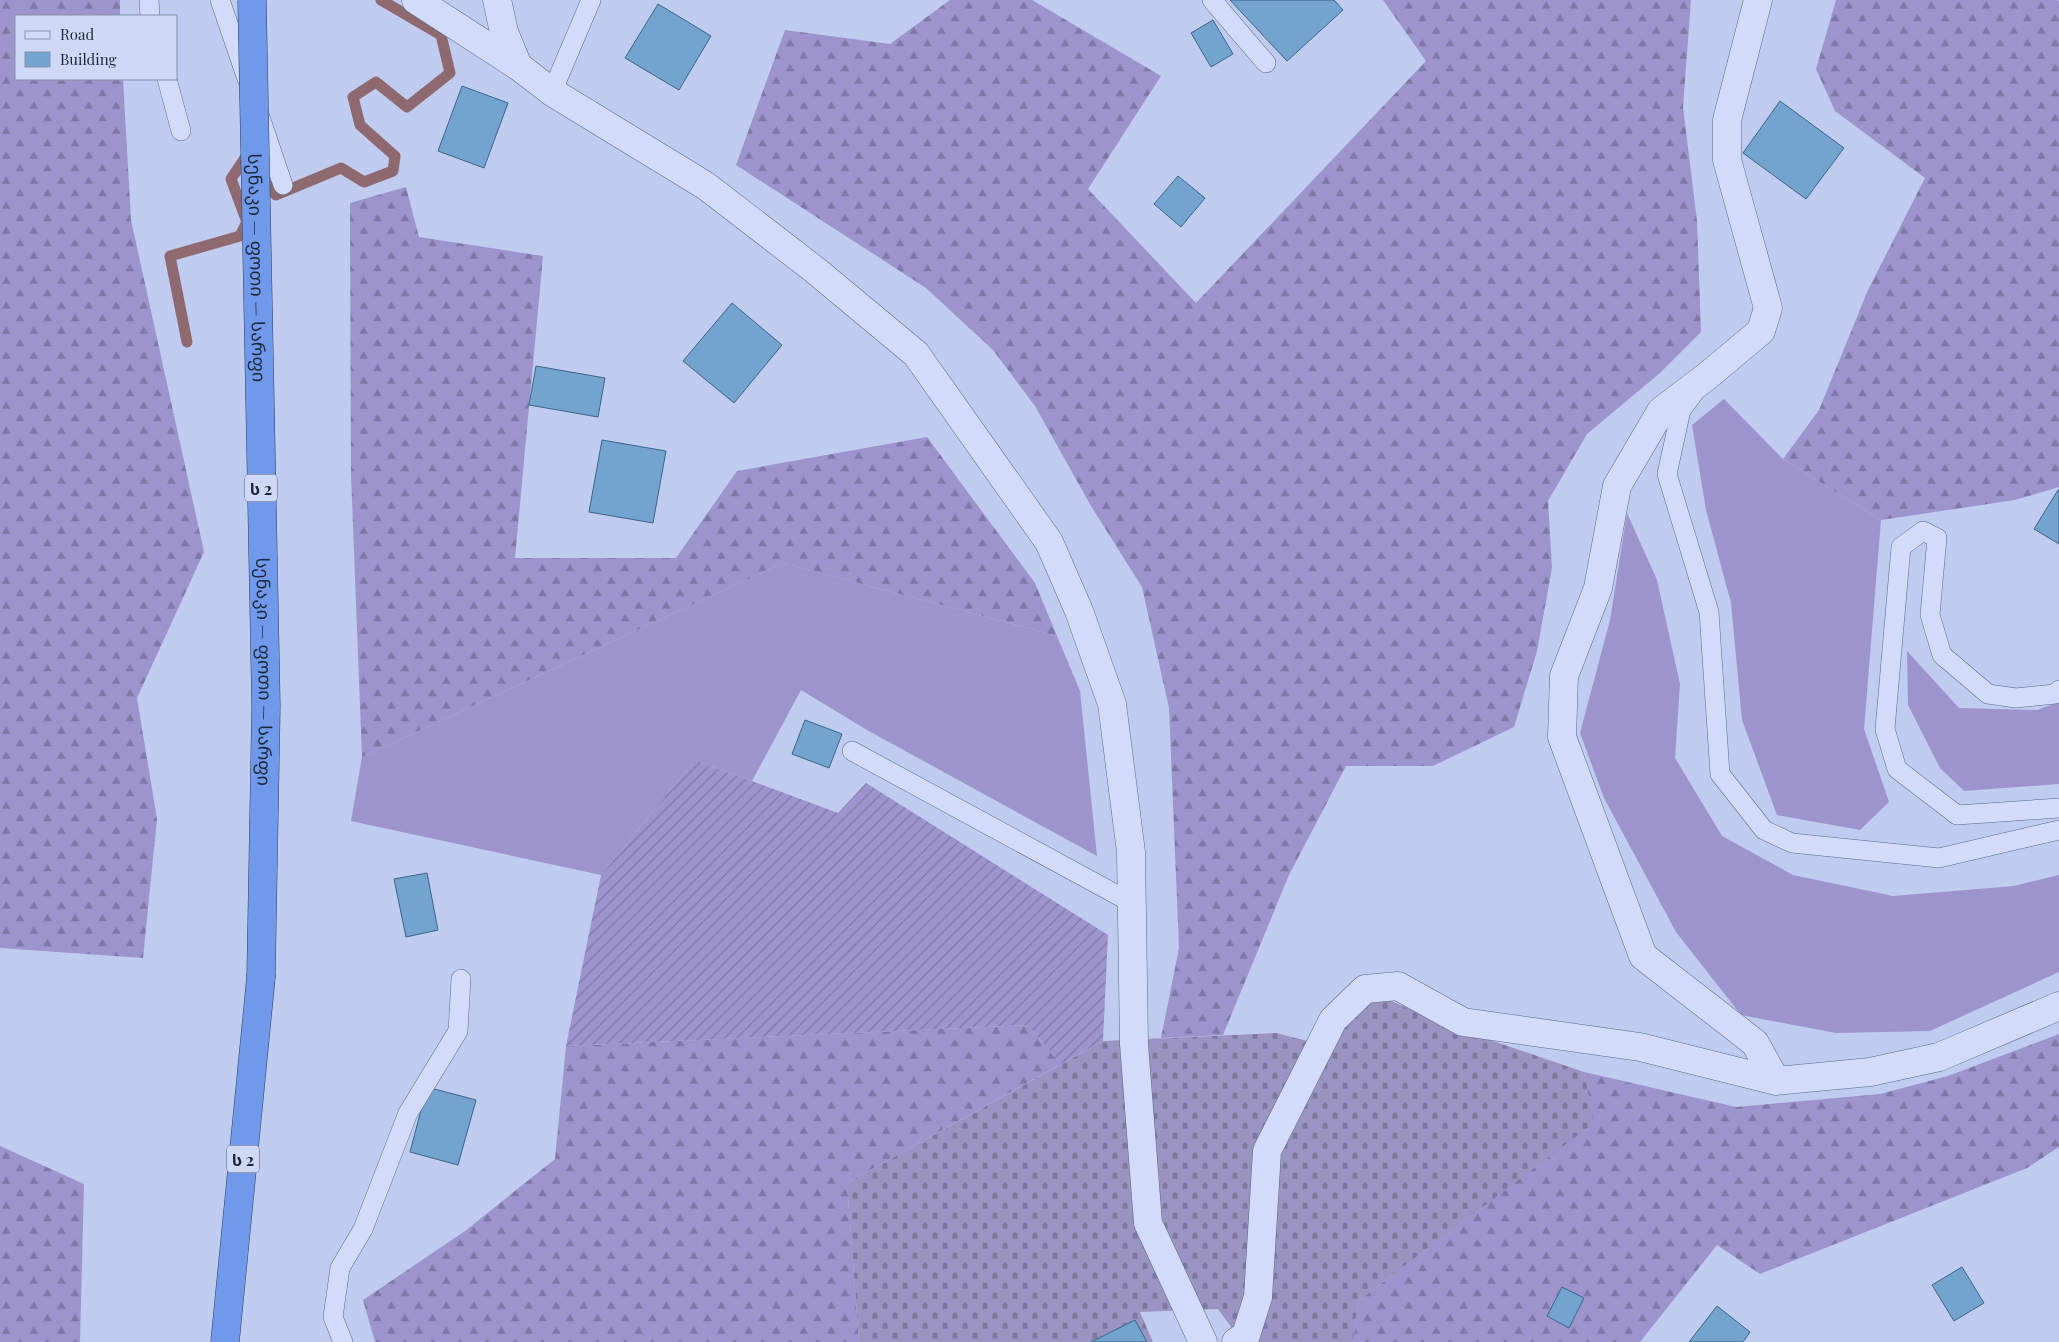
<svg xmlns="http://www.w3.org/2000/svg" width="2059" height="1342" font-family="'Playfair Display','Noto Sans Georgian',serif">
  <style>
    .grass { fill: #9d93cd }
    .forest { fill: url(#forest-firs) }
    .cemetery { fill: url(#cemetery-stones) }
    .garden { fill: url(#garden-furrows) }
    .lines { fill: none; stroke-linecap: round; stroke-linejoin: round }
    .stream { stroke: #8f6970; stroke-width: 11 }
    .building { fill: #73a3cf; stroke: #3c6588 }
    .service-casing { stroke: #576b88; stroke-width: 20 }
    .minor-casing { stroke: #576b88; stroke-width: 29 }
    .tertiary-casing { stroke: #576b88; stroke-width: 29 }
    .trunk-casing { stroke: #2c3f56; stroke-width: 29 }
    .service { stroke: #d2dcfa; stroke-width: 19 }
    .minor { stroke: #d2dcfa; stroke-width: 28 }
    .tertiary { stroke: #d2dcfa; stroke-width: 28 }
    .trunk { stroke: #7099eb; stroke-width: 28 }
    .trunk-bridge-casing { stroke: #2c3f56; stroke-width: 29; stroke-linecap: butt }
    .trunk-bridge { stroke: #7099eb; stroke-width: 28 }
    .labels { text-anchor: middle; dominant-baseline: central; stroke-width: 4; stroke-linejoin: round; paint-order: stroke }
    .shield { fill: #cfd8f6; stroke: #525d70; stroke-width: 1 }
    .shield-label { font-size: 16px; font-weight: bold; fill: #1c2837 }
    .street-label { font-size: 18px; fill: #1c2837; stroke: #cfd8f6 }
  </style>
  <defs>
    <pattern id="forest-firs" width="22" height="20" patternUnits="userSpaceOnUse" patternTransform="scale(1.25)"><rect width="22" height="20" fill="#9d93cd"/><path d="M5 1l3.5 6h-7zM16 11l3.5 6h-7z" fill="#7f78a7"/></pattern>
    <pattern id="cemetery-stones" width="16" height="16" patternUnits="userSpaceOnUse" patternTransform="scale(1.25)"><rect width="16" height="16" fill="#9b93c2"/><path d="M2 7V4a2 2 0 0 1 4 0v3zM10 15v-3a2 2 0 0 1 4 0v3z" fill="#7e789e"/></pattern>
    <pattern id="garden-furrows" width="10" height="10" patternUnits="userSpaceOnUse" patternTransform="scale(1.25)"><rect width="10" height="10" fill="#9d93cd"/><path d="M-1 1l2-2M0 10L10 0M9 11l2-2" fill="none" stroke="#7f78a7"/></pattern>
  </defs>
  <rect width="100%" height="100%" fill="#bfcbef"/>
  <path class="grass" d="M1724 399 1783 459 1881 520 1864 729 1889 802 1860 830 1777 815 1742 720 1731 603 1706 510 1692 425Z
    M1627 513 1657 580 1680 684 1675 758 1722 836 1793 875 1893 896 2014 886 2059 875V972L1930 1031 1836 1033 1741 1015 1676 932 1604 798 1580 733 1610 620Z
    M783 563 1057 636 1080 691 1097 856 867 730 801 690 752 781 695 760 601 875 351 821 362 757Z
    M1907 651 1959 708 2037 710 2059 702V784L1964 791 1940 768 1908 705Z"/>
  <path class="forest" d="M0 0H120V16H16V79H123L131 220 204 552 137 698 157 819 143 958 0 948Z
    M950 0H1032L1161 76 1088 189 1196 303 1426 61 1383 0H1691L1683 107 1697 221 1701 332 1660 373 1587 434 1548 501 1552 568 1537 651 1514 727 1433 766H1346L1289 875 1223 1035 1161 1038 1179 948 1169 708 1142 587 1091 506 1035 406 993 350 926 288 736 165 785 30 890 44Z
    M1836 0H2058L2059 2V487L2015 500 1881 520 1783 459 1819 410 1868 290 1925 178 1835 111 1816 69Z
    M406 187 419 237 543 256 515 558H676L737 471 927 437 1035 583 1057 636 783 563 362 757 351 475 350 203Z
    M1027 1025 1061 1064 847 1183 859 1342H375L363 1300 465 1231 555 1159 566 1046Z
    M2059 1034V1147L2027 1168 1760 1274 1717 1245 1640 1342H1353L1358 1301 1593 1123 1584 1072 1736 1107 1880 1094 1948 1076Z
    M0 1146 84 1184 80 1342H0Z"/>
  <path class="cemetery" d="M1385 998 1443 1024 1584 1072 1594 1123 1358 1301 1353 1342H1242L1218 1309 1140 1312 1153 1342H859L847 1183 1103 1041 1276 1033 1319 1044 1356 1001Z"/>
  <path class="garden" d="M695 760 838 813 866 783 1108 935 1103 1041 1061 1064 1027 1025 566 1046 601 875Z"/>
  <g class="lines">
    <path class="stream" d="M187 342 170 256 240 236 247 222 231 179 245 158 276 195 341 168 364 182 393 171 395 156 360 125 353 97 376 82 407 107 450 73 441 35 381 0"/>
  </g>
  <path class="building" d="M1230 0H1334L1343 10 1287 61Z
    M658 4 711 36 679 90 625 58Z
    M1213 20 1233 54 1211 67 1191 33Z
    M462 86 508 103 484 168 438 151Z
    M1780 101 1844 148 1806 199 1743 153Z
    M1178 176 1205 198 1181 227 1154 204Z
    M732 303 782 345 734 403 683 361Z
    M536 366 605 378 598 417 529 405Z
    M602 440 666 451 653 523 589 512Z
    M2058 490H2059V544L2034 529Z
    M805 720 842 734 829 768 792 754Z
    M427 873 438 930 406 937 394 879Z
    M427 1087 476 1100 458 1165 410 1152Z
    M1962 1267 1984 1303 1954 1321 1932 1285Z
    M1562 1287 1584 1298 1569 1328 1547 1316Z
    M1717 1306 1750 1332 1743 1342H1689Z
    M1135 1320 1147 1342H1091Z"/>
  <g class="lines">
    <g class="service-casing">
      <path id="service" d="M149 0 150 16
        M220 0 247 79
        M1212 0 1266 63
        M167 79 181 131
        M552 92 591 0
        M260 117 283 185
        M1694 393 1681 410 1667 474 1709 612 1720 774 1764 830 1792 843 1939 858 2059 830
        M2059 690 2055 694 2016 698 1988 694 1942 655 1930 615 1937 538 1923 531 1901 547 1885 729 1897 769 1957 815 2059 808
        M852 751 1132 903
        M343 1342 333 1317 340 1268 363 1229 408 1113 458 1031 461 979"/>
    </g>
    <g class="minor-casing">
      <path id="minor" d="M497 0 504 32 518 66
        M1758 0 1727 120V160L1768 308 1761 331 1706 377 1661 411 1617 486 1598 588 1564 676 1562 737 1643 956 1755 1043 1776 1081
        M1236 1342 1246 1335 1258 1297 1267 1151 1333 1020 1365 989 1398 986 1463 1022 1640 1047 1776 1081 1870 1072 1939 1057 2059 1006"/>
    </g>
    <g class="tertiary-casing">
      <path id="tertiary" d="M416 0 518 66 552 92 706 186 815 270 916 354 1049 542 1079 611 1112 704 1131 852 1134 1044 1148 1223 1203 1342"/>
    </g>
    <g class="trunk-casing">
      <path id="trunk" d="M225 1342 261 977"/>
    </g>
    <use href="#service" class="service"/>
    <use href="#minor" class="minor"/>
    <use href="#tertiary" class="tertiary"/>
    <use href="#trunk" class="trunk"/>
    <g class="trunk-bridge-casing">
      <g id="trunk-bridge">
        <path id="s1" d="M252 0 266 706 261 977"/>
      </g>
    </g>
    <use href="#trunk-bridge" class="trunk-bridge"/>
  </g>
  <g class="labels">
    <g class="shield">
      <rect x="245" y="474.5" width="32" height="27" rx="4"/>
      <rect x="227" y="1145.5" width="32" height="27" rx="4"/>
    </g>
    <g class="shield-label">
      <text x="261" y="488">ს 2</text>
      <text x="243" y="1159">ს 2</text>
    </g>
    <g class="street-label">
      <text stroke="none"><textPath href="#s1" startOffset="268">სენაკი — ფოთი — სარფი</textPath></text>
      <text stroke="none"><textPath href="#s1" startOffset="672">სენაკი — ფოთი — სარფი</textPath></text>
    </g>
  </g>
  <rect x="15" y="15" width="162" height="65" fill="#cfd8f6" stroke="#8792aa"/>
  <rect x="25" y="31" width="25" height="8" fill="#d2dcfa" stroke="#8792aa"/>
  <text x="60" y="40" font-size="15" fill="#1c2837">Road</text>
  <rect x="25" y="52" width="25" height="15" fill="#73a3cf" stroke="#8792aa"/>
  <text x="60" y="65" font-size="15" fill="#1c2837">Building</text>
</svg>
